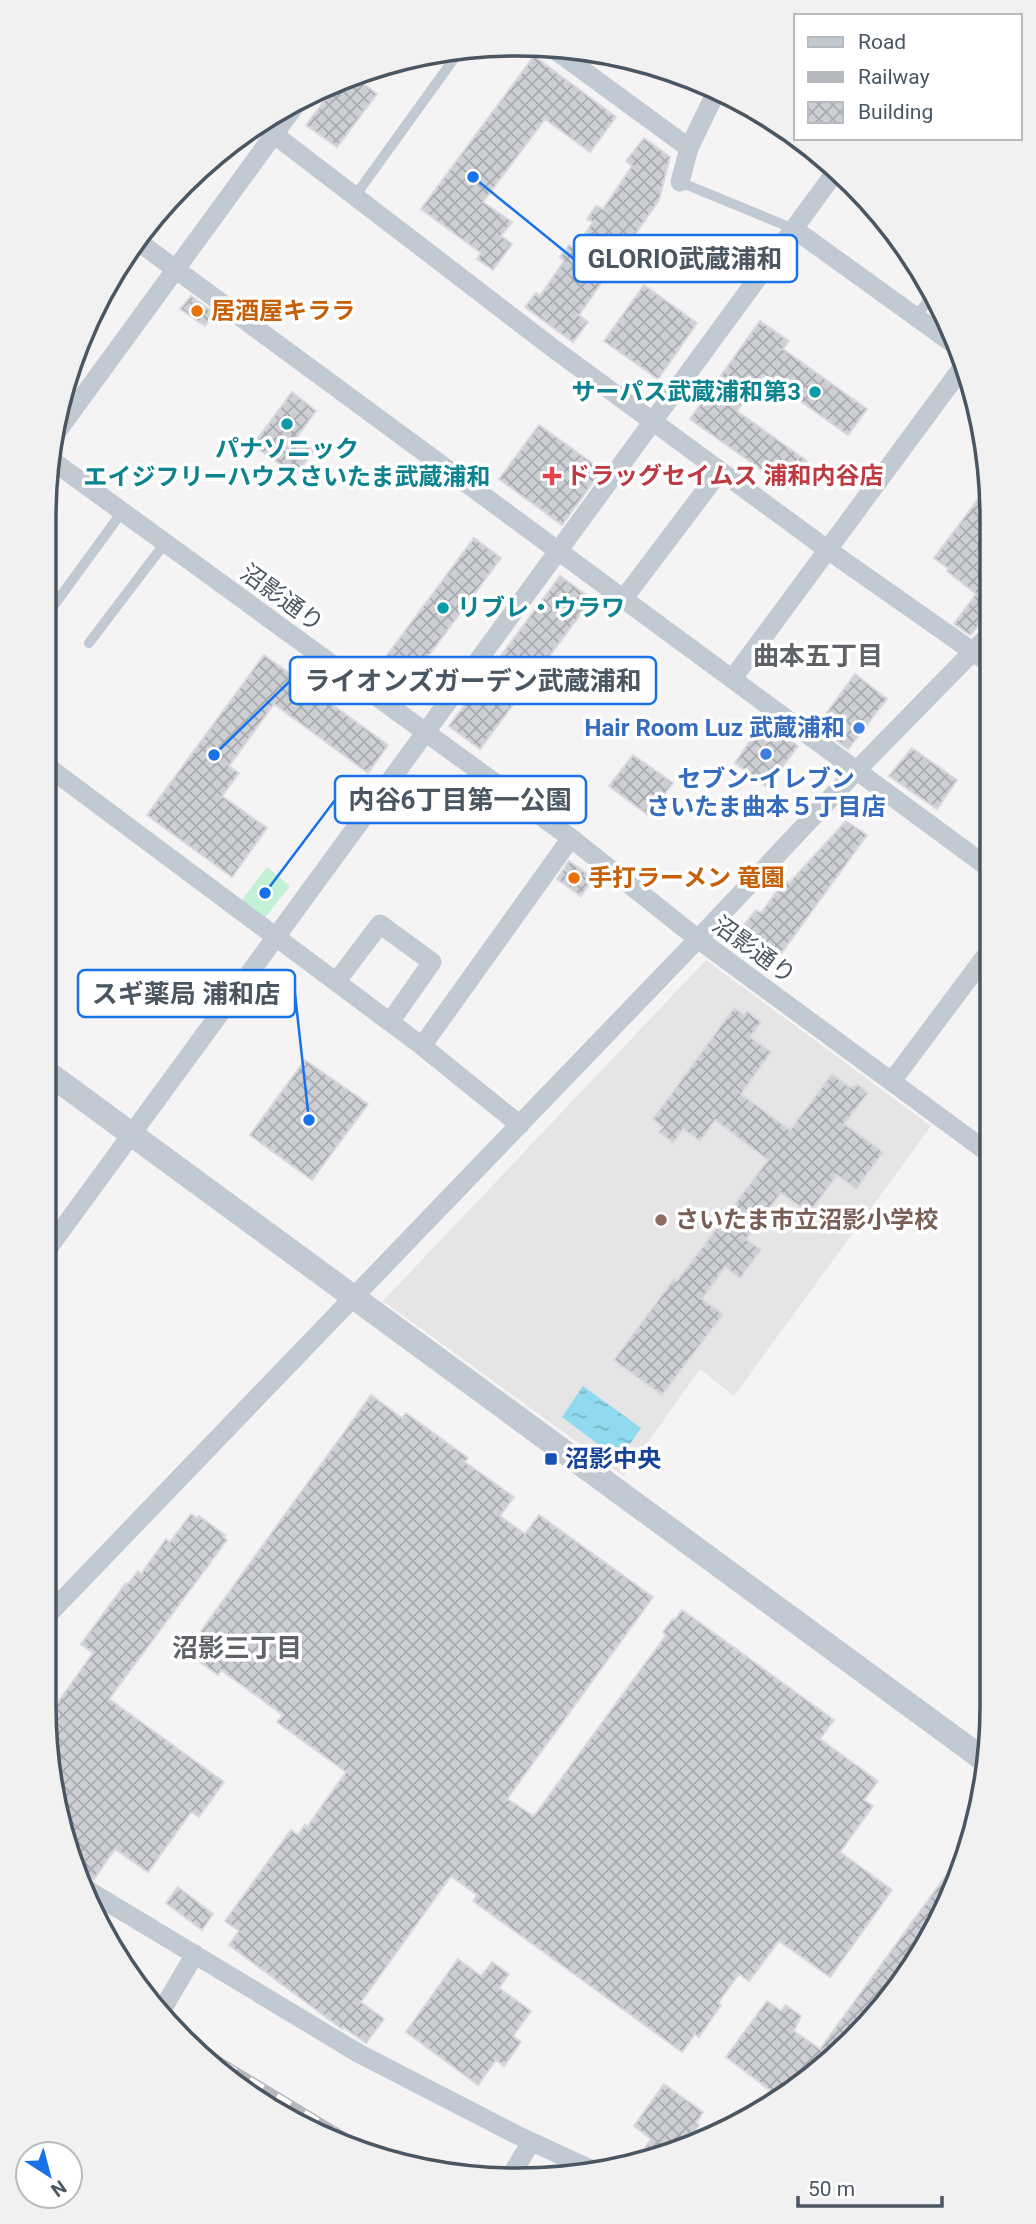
<svg xmlns="http://www.w3.org/2000/svg" width="1036" height="2224" font-family="Roboto,'Noto Sans JP',sans-serif">
  <style>
    .education { fill: #e6e4e5 }
    .green { fill: #c2f1d5 }
    .water { fill: url(#water-ripples) }
    .building { fill: url(#building-cross-hatch); stroke: #d7d9de; stroke-width: 2 }
    .lines { fill: none; stroke-linecap: round; stroke-linejoin: round }
    .service { stroke: #c1cad2; stroke-width: 10 }
    .minor { stroke: #c1cad2; stroke-width: 19 }
    .tertiary { stroke: #c1cad2; stroke-width: 24 }
    .rail-casing { stroke: #b5b8bd; stroke-width: 8 }
    .rail { stroke: #fff; stroke-width: 5; stroke-dasharray: 16; stroke-linecap: butt }
    .food-dot { fill: #e8710a; stroke: #fff; stroke-width: 2.5 }
    .culture-dot { fill: #0f9aa8; stroke: #fff; stroke-width: 2.5 }
    .health-dot { fill: #e0444e; stroke: #fff; stroke-width: 2.5 }
    .shop-dot { fill: #3f7fe0; stroke: #fff; stroke-width: 2.5 }
    .education-dot { fill: #8d6e63; stroke: #fff; stroke-width: 2.5 }
    .transit-dot { fill: #1a4fb4; stroke: #fff; stroke-width: 2.5 }
    .labels { text-anchor: middle; dominant-baseline: central; stroke-width: 7; stroke-linejoin: round; paint-order: stroke }
    .food-label { font-size: 24px; font-weight: bold; fill: #c56008; stroke: #fff; text-anchor: start }
    .culture-label { font-size: 24px; font-weight: bold; fill: #0d838f; stroke: #fff; text-anchor: end }
    .health-label { font-size: 24px; font-weight: bold; fill: #be3a42; stroke: #fff; text-anchor: start }
    .street-label { font-size: 24px; fill: #4a5661; stroke: #fff }
    .shop-label { font-size: 24px; font-weight: bold; fill: #366cbe; stroke: #fff; text-anchor: end }
    .education-label { font-size: 24px; font-weight: bold; fill: #785e54; stroke: #fff; text-anchor: start }
    .transit-label { font-size: 24px; font-weight: bold; fill: #164399; stroke: #fff; text-anchor: start }
    .neighbourhood-label { font-size: 26px; font-weight: bold; fill: #5f6368; stroke: #fff }
    .rim { fill: none; stroke: #4a5661; stroke-width: 3.5 }
    .leader { fill: none; stroke: #1872e9; stroke-width: 2.5 }
    .callout-dot { fill: #1872e9; stroke: #fff; stroke-width: 2.5 }
    .callout { fill: #fff; stroke: #1872e9; stroke-width: 2.5 }
    .callout-label { font-size: 26px; text-anchor: middle; font-weight: bold; fill: #4a5661 }
  </style>
  <defs>
    <pattern id="water-ripples" width="26" height="14" patternUnits="userSpaceOnUse" patternTransform="scale(1.75)"><rect width="26" height="14" fill="#8fdaef"/><path d="M2 4q2-2 4 0t4 0M15 11q2-2 4 0t4 0" fill="none" stroke="#77b4c5"/></pattern>
    <pattern id="building-cross-hatch" width="8" height="8" patternUnits="userSpaceOnUse" patternTransform="scale(1.75)"><rect width="8" height="8" fill="#cdcfd5"/><path d="M0 0l8 8M0 8l8-8" fill="none" stroke="#a8abb0"/></pattern>
  </defs>
  <rect width="100%" height="100%" fill="#f5f3f3"/>
  <path class="education" d="M706 960 931 1126 734 1396 700 1369 624 1476 383 1301Z"/>
  <path class="green" d="M267 867 290 886 264 919 241 901Z"/>
  <path class="water" d="M583 1386 641 1428 619 1460 562 1417Z"/>
  <path class="building" d="M534 56 616 117 590 152 545 119 483 202 512 222 501 236 512 244 493 270 477 259 481 253 421 209Z
    M352 75 377 94 337 147 306 125 341 79Z
    M644 138 670 157 659 200 579 315 588 322 573 342 525 307 536 293 540 296 564 261 560 257 569 245 575 249 593 222 587 219 596 206 603 209 632 166 626 161Z
    M644 285 697 323 658 379 604 341Z
    M191 296 214 313 205 326 180 309Z
    M760 321 789 341 783 349 867 409 848 435 764 375 737 411 807 461 787 488 690 419Z
    M292 392 316 411 296 438 314 451 295 475 253 445Z
    M539 425 602 470 562 525 499 479Z
    M979 498 988 505 989 614 970 635 954 624 976 594 947 571 949 569 934 558Z
    M474 538 501 558 406 686 379 666Z
    M560 576 592 599 480 749 449 726Z
    M264 655 388 745 368 773 274 704 229 766 239 773 222 796 267 828 232 877 147 815Z
    M855 674 887 699 848 749 817 726Z
    M763 722 798 746 767 787 735 763Z
    M912 748 957 780 937 809 889 776Z
    M633 755 673 783 648 815 609 786Z
    M846 821 867 835 772 966 733 938 756 910 761 913 785 880 789 883Z
    M569 861 593 878 581 896 557 879Z
    M734 1008 744 1015 747 1011 761 1022 750 1037 771 1052 741 1094 790 1130 832 1074 851 1088 857 1084 868 1093 844 1124 883 1152 856 1189 837 1175 809 1213 781 1193 746 1239 761 1250 740 1278 725 1267 702 1299 723 1314 662 1395 614 1360 674 1279 677 1281 768 1160 715 1120 700 1141 683 1129 673 1143 659 1132 663 1127 653 1119Z
    M305 1060 368 1104 312 1180 250 1135Z
    M371 1395 402 1418 406 1413 468 1458 465 1462 514 1497 500 1516 525 1534 539 1515 653 1597 507 1799 534 1816 666 1635 663 1632 673 1619 675 1620 682 1610 834 1720 820 1739 878 1781 864 1800 873 1806 840 1852 892 1890 830 1977 779 1941 749 1981 739 1974 718 2003 721 2005 699 2037 695 2034 682 2052 473 1901 477 1895 451 1876 361 2002 384 2019 366 2043 343 2027 342 2029 229 1945 239 1931 225 1921 291 1830 298 1835 305 1825 307 1827 346 1772 277 1722 283 1715 221 1670 218 1675 186 1652Z
    M191 1514 197 1518 199 1516 225 1535 223 1537 227 1540 109 1699 224 1782 199 1817 191 1812 148 1872 115 1849 94 1879 82 1874 76 1875 69 1859 46 1719 93 1653 81 1644 126 1583 128 1584 138 1571 141 1574 166 1539 170 1542Z
    M966 1848 968 1849 956 1887 874 2019 779 2097 726 2057 767 2001 781 2011 786 2005 801 2016 794 2031 820 2049Z
    M178 1887 213 1914 202 1930 166 1903Z
    M458 1959 481 1976 492 1962 509 1974 499 1988 531 2011 513 2036 521 2042 504 2066 496 2060 478 2085 406 2032Z
    M664 2084 703 2112 696 2123 699 2125 687 2142 635 2162 651 2139 634 2126Z"/>
  <g class="lines">
    <path class="service" d="M680 182 794 229
      M355 196 461 49
      M916 317 932 295
      M44 619 122 512
      M89 643 165 543"/>
    <path class="minor" d="M551 47 689 148
      M258 122 554 349 828 550 989 663
      M680 182 689 148 717 90
      M794 229 959 348
      M136 240 989 868
      M51 440 300 99
      M50 459 571 838 698 939 990 1154
      M624 598 720 471
      M733 678 964 365
      M44 764 422 1046 520 1125
      M336 982 380 924 432 962 390 1022
      M422 1046 571 838
      M892 1081 990 950
      M44 1254 836 171
      M44 1619 698 939 856 771 989 635
      M81 1886 358 2053 515 2134 597 2172
      M159 2015 195 1954
      M509 2179 531 2142"/>
    <path class="tertiary" d="M44 1070 987 1762"/>
    <g class="rail-casing">
      <path id="rail" d="M195 2046 362 2147
        M268 2106 293 2121"/>
    </g>
    <use href="#rail" class="rail"/>
  </g>
  <g class="food-dot">
    <circle cx="197" cy="311" r="7"/>
    <circle cx="574" cy="878" r="7"/>
  </g>
  <g class="culture-dot">
    <circle cx="815" cy="392" r="7"/>
    <circle cx="287" cy="424" r="7"/>
    <circle cx="443" cy="608" r="7"/>
  </g>
  <path class="health-dot" d="M548.5 465.5h7v7h7v7h-7v7h-7v-7h-7v-7h7z"/>
  <g class="shop-dot">
    <circle cx="859" cy="728" r="7"/>
    <circle cx="766" cy="754" r="7"/>
  </g>
  <circle class="education-dot" cx="661" cy="1220" r="7"/>
  <rect class="transit-dot" x="544" y="1452" width="14" height="14" rx="3.5"/>
  <g class="labels">
    <g class="food-label">
      <text x="211" y="311">居酒屋キララ</text>
      <text x="588" y="878">手打ラーメン 竜園</text>
    </g>
    <g class="culture-label">
      <text x="801" y="392">サーパス武蔵浦和第3</text>
      <text x="287" y="449" text-anchor="middle">パナソニック<tspan x="287" dy="28">エイジフリーハウスさいたま武蔵浦和</tspan></text>
      <text x="457" y="608" text-anchor="start">リブレ・ウラワ</text>
    </g>
    <g class="health-label">
      <text x="566" y="476">ドラッグセイムス 浦和内谷店</text>
    </g>
    <g class="street-label">
      <text transform="translate(282 598) rotate(36)">沼影通り</text>
      <text transform="translate(754 950) rotate(36)">沼影通り</text>
    </g>
    <g class="shop-label">
      <text x="845" y="728">Hair Room Luz 武蔵浦和</text>
      <text x="766" y="779" text-anchor="middle">セブン-イレブン<tspan x="766" dy="28">さいたま曲本５丁目店</tspan></text>
    </g>
    <g class="education-label">
      <text x="675" y="1220">さいたま市立沼影小学校</text>
    </g>
    <g class="transit-label">
      <text x="565" y="1459">沼影中央</text>
    </g>
    <g class="neighbourhood-label">
      <text x="818" y="656">曲本五丁目</text>
      <text x="237" y="1648">沼影三丁目</text>
    </g>
  </g>
  <path d="M0 0H1036V2224H0ZM518 56H518A462 462 0 0 1 980 518V1706A462 462 0 0 1 518 2168H518A462 462 0 0 1 56 1706V518A462 462 0 0 1 518 56Z" fill="#f1f1f2" fill-rule="evenodd"/>
  <path class="rim" d="M518 56H518A462 462 0 0 1 980 518V1706A462 462 0 0 1 518 2168H518A462 462 0 0 1 56 1706V518A462 462 0 0 1 518 56Z"/>
  <path class="leader" d="M473 177L574 259M214 755L290 681M265 893L335 800M309 1120L295 994"/>
  <g class="callout-dot">
    <circle cx="473" cy="177" r="7"/>
    <circle cx="214" cy="755" r="7"/>
    <circle cx="265" cy="893" r="7"/>
    <circle cx="309" cy="1120" r="7"/>
  </g>
  <g class="callout">
    <rect x="574" y="235" width="223" height="47" rx="7"/>
    <rect x="290" y="657" width="366" height="47" rx="7"/>
    <rect x="335" y="776" width="251" height="47" rx="7"/>
    <rect x="78" y="970" width="217" height="47" rx="7"/>
  </g>
  <g class="callout-label">
    <text x="685" y="268">GLORIO武蔵浦和</text>
    <text x="473" y="690">ライオンズガーデン武蔵浦和</text>
    <text x="460" y="809">内谷6丁目第一公園</text>
    <text x="186" y="1003">スギ薬局 浦和店</text>
  </g>
  <rect x="794" y="14" width="228" height="126" fill="#ffffff" stroke="#b7bbc0" stroke-width="2"/>
  <rect x="808" y="37" width="35" height="10" fill="#c1cad2" stroke="#b7bbc0" stroke-width="2"/>
  <text x="858" y="49" font-size="21" fill="#4a5661">Road</text>
  <rect x="808" y="72" width="35" height="10" fill="#b5b8bd" stroke="#b7bbc0" stroke-width="2"/>
  <text x="858" y="84" font-size="21" fill="#4a5661">Railway</text>
  <rect x="808" y="102" width="35" height="21" fill="url(#building-cross-hatch)" stroke="#b7bbc0" stroke-width="2"/>
  <text x="858" y="119" font-size="21" fill="#4a5661">Building</text>
  <g transform="translate(49 2175) rotate(144)"><circle r="33" fill="#ffffff" stroke="#b7bbc0" stroke-width="2"/>
  <path d="M0-5L12 26L0 18L-12 26Z" fill="#1872e9"/>
  <text y="-10" font-size="19" font-weight="bold" text-anchor="middle" fill="#4a5661">N</text>
  </g>
  <path d="M798 2196v10h144v-10" fill="none" stroke="#4a5661" stroke-width="3.5"/>
  <text x="808" y="2196" font-size="21" fill="#4a5661" stroke="#ffffff" stroke-width="5" paint-order="stroke">50 m</text>
</svg>
